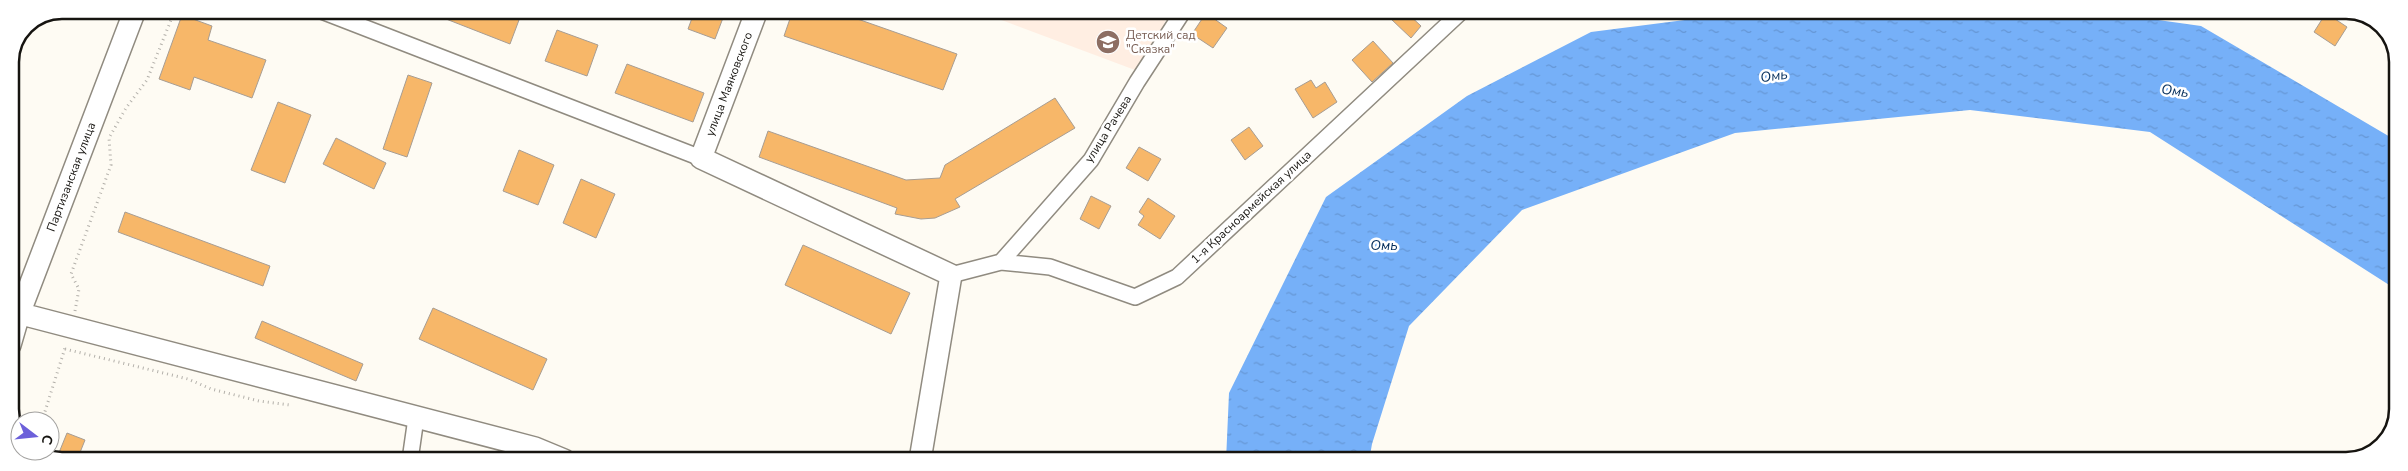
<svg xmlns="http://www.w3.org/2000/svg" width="2408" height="471" font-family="'Nunito Sans',sans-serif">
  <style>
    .education { fill: #ffeee2 }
    .water { fill: url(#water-ripples) }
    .building { fill: #f7b769; stroke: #a79d93 }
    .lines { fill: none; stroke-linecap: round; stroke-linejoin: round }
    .street-casing { stroke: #908b80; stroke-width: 18 }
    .secondary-casing { stroke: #908b80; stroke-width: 24 }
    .path { stroke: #b3b0aa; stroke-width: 3; stroke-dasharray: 1 4; stroke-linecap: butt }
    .street { stroke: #fff; stroke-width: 15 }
    .secondary { stroke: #fff; stroke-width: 21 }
    .labels { text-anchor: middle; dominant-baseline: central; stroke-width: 5; stroke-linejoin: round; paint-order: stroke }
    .education-label { font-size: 12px; fill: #785e54; stroke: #fff; text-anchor: start }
    .street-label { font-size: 12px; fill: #161410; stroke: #fff }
    .water-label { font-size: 14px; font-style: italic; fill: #062f5c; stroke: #fff }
    .rim { fill: none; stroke: #161410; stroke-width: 2.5 }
  </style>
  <defs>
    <pattern id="water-ripples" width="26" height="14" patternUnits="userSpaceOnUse" patternTransform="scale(1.25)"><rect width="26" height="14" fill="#76b0f8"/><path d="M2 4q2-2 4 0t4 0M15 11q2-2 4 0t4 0" fill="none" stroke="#6596d4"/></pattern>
  </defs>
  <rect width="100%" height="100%" fill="#fefbf3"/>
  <path class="education" d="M975 10H1170L1143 73Z"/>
  <path class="water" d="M1755 11H2094L2201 26 2397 141V290L2150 132 1970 110 1735 133 1522 210 1409 326 1372 444 1369 461H1226L1229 393 1326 197 1467 96 1591 32Z"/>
  <path class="building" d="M423 10H493L519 20 510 44Z
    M695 10H726L715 39 688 29Z
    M793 10H832L957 54 943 90 784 36Z
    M1399 11H1405L1421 26 1411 38 1391 19Z
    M1206 13 1227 28 1213 48 1192 34Z
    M2326 13 2347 27 2335 46 2314 32Z
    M182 15 212 26 208 40 266 60 252 98 194 77 190 90 159 79Z
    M557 30 598 45 587 76 545 61Z
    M1373 41 1393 63 1372 82 1352 60Z
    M627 64 704 93 693 122 615 93Z
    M408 75 432 83 407 157 383 149Z
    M1311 80 1316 88 1325 82 1337 102 1313 118 1295 89Z
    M1055 98 1075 128 955 199 960 207 935 218 921 219 895 214 897 208 759 157 768 131 906 180 940 178 945 165Z
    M278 102 311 115 285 183 251 170Z
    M1249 127 1263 146 1245 160 1231 140Z
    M336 138 386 163 374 189 323 164Z
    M1139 147 1161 159 1148 181 1126 168Z
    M519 150 554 165 538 205 503 191Z
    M581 179 615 194 596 238 563 223Z
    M1091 196 1111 206 1099 229 1080 219Z
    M1148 198 1175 216 1160 239 1138 225 1144 216 1139 212Z
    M125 212 270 266 263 286 118 232Z
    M803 245 910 293 891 334 785 285Z
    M433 308 547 359 533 390 419 339Z
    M262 321 363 364 356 381 255 338Z
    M67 433 85 440 77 460H56Z"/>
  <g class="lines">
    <g class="street-casing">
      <path id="street" d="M319 10 701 158
        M1001 262 1091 160 1137 82 1184 10
        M951 275 1001 262 1050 267 1135 297 1177 277 1462 11
        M410 460 416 418"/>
    </g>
    <g class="secondary-casing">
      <path id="secondary" d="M757 10 701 158 951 275 920 460
        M10 311 535 448 564 460
        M10 345 19 314 135 10"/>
    </g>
    <path class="path" d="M75 311 79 289 71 274 111 165 109 138 126 108 147 80 175 10
      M65 349 188 379 211 389 259 401 290 405
      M42 421 65 348"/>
    <use href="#street" class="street"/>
    <use href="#secondary" class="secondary"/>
  </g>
  <defs>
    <g id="school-disc" transform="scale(1.25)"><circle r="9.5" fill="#8d6e63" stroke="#fff"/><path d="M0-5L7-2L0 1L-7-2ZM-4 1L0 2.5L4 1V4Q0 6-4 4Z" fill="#fff"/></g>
  </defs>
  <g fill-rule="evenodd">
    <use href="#school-disc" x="1108" y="42"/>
  </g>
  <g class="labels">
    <g class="education-label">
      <text x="1126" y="35">Детский сад<tspan x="1126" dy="14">"Сказка"</tspan></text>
    </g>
    <g class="street-label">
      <text transform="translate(729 84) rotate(-69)">улица Маяковского</text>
      <text transform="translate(1108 129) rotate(-58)">улица Рачева</text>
      <text transform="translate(71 177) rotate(-69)">Партизанская улица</text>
      <text transform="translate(1251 207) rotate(-43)">1-я Красноармейская улица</text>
    </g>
    <g class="water-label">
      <text transform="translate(1774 76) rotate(-8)">Омь</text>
      <text transform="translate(2175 91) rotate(8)">Омь</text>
      <text x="1384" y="245">Омь</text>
    </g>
  </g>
  <path d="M0 0H2408V471H0ZM62 19H2346A43 43 0 0 1 2389 62V409A43 43 0 0 1 2346 452H62A43 43 0 0 1 19 409V62A43 43 0 0 1 62 19Z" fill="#fff" fill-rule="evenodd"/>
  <path class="rim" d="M62 19H2346A43 43 0 0 1 2389 62V409A43 43 0 0 1 2346 452H62A43 43 0 0 1 19 409V62A43 43 0 0 1 62 19Z"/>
  <g transform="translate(35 436) rotate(106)"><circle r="24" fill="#ffffff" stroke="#a2a19f"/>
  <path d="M0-4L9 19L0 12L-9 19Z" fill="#6c60da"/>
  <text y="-8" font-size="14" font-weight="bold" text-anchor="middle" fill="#161410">С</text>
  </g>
</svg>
